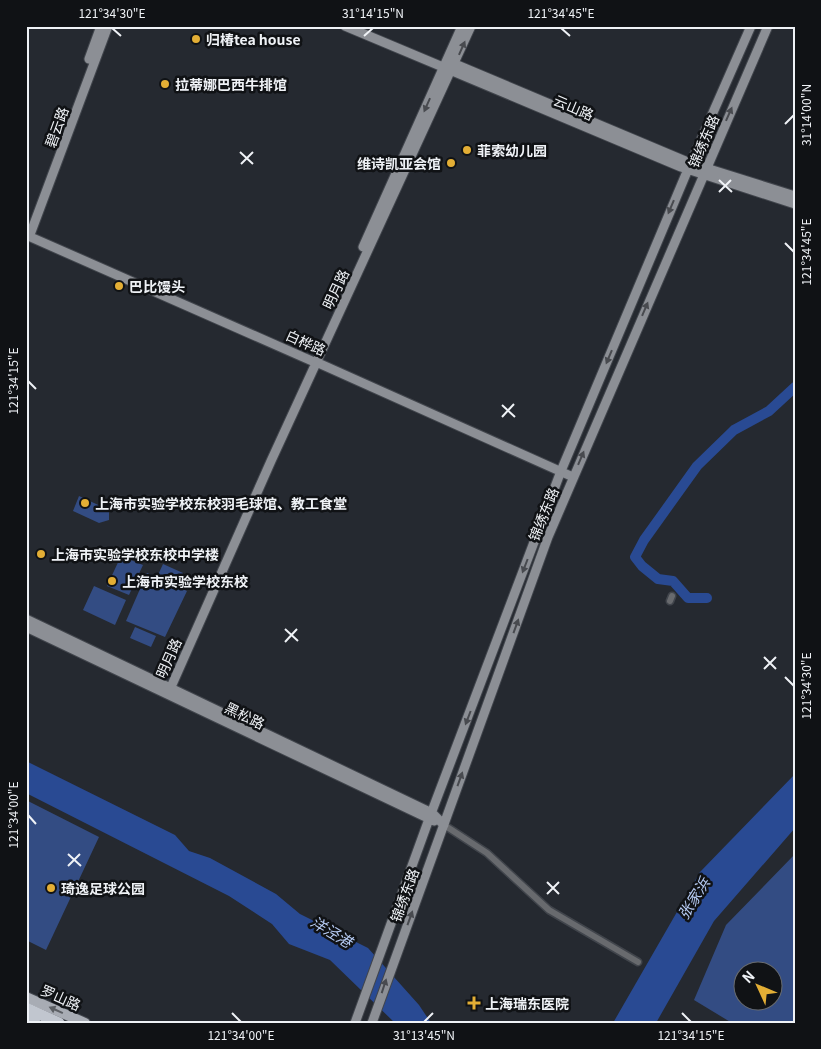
<svg xmlns="http://www.w3.org/2000/svg" width="821" height="1049" font-family="Georgia,'Noto Sans SC',serif">
  <style>
    .green { fill: #334c83; fill-rule: evenodd }
    .water { fill: #294a93 }
    .lines { fill: none; stroke-linecap: round; stroke-linejoin: round }
    .river { stroke: #294a93; stroke-width: 10 }
    .street-casing { stroke: #41454c; stroke-width: 9 }
    .secondary-casing { stroke: #41454c; stroke-width: 11 }
    .primary-casing { stroke: #41454c; stroke-width: 12 }
    .highway-casing { stroke: #41454c; stroke-width: 14 }
    .street { stroke: #686a6e; stroke-width: 6 }
    .secondary { stroke: #8c8f95; stroke-width: 9 }
    .primary { stroke: #a8acb4; stroke-width: 10 }
    .highway { stroke: #c1c6cf; stroke-width: 11 }
    .oneway { fill: #484a4f }
    .oneway2 { fill: #5c5f64 }
    .ticks { fill: none; stroke: #eff2f6; stroke-width: 2 }
    .poi-dot { fill: #e3ae35; stroke: #101215; stroke-width: 2 }
    .labels { text-anchor: middle; dominant-baseline: central; stroke-width: 5; stroke-linejoin: round; paint-order: stroke }
    .poi-label { font-size: 14px; font-weight: bold; fill: #eff2f6; stroke: #101215; text-anchor: start }
    .street-label { font-size: 14px; fill: #eff2f6; stroke: #101215 }
    .water-label { font-size: 15px; font-style: italic; fill: #b7ccf5; stroke: #101215 }
    .neatline { fill: none; stroke: #eff2f6; stroke-width: 2 }
    .ticks-label { font-size: 12px; text-anchor: middle; fill: #eff2f6 }
  </style>
  <rect width="100%" height="100%" fill="#252930"/>
  <path class="green" d="M79 496 109 510V520L99 523 73 511Z
    M121 556 143 565 129 595 107 586Z
    M163 564 183 573 179 584 158 575Z
    M147 573 187 591 165 637 126 621Z
    M94 586 126 600 115 625 83 610Z
    M135 627 156 636 151 647 130 638Z
    M26 800 99 837 46 950 26 940Z
    M795 854V1023H732L694 1000 726 925ZM744 972H774V1002H744Z"/>
  <path class="water" d="M26 761 175 835 189 851 210 858 276 894 300 914 368 948 419 1005 431 1023H395L330 960 289 944 272 924 229 896 26 793Z
    M795 774V828L714 921 656 1023H613L700 872Z"/>
  <g class="lines">
    <path class="river" d="M707 598H688L673 581 658 579 642 566 635 557 644 540 697 466 734 430 769 411 795 387"/>
    <g class="street-casing">
      <path id="street" d="M670 601 672 596
        M444 825 487 853 549 910 638 962"/>
    </g>
    <g class="secondary-casing">
      <path id="secondary" d="M345 26 681 167 795 204
        M89 59 101 26
        M450 62 690 163 795 196
        M26 235 312 361
        M26 236 31 232 108 26
        M363 247 462 26
        M316 362 573 477
        M26 619 432 813 444 825
        M26 627 434 821
        M167 693 171 687 271 461 471 26
        M355 1023 429 819 561 471 686 174 751 26
        M372 1023 548 537 768 26"/>
    </g>
    <g class="primary-casing">
      <path id="primary" d="M26 997 85 1023"/>
    </g>
    <g class="highway-casing">
      <path id="highway" d="M26 1008 59 1023
        M26 1019 35 1023"/>
    </g>
    <use href="#street" class="street"/>
    <use href="#secondary" class="secondary"/>
    <use href="#primary" class="primary"/>
    <use href="#highway" class="highway"/>
  </g>
  <defs><path id="oneway-solid" d="M-6-.8H1V-3.2L6.5 0L1 3.2V.8H-6Z" transform="scale(1.25)"/></defs>
  <g class="oneway">
    <use href="#oneway-solid" transform="translate(462 48) rotate(-66)"/>
    <use href="#oneway-solid" transform="translate(427 105) rotate(114)"/>
    <use href="#oneway-solid" transform="translate(729 114) rotate(-66)"/>
    <use href="#oneway-solid" transform="translate(671 207) rotate(113)"/>
    <use href="#oneway-solid" transform="translate(645 309) rotate(-67)"/>
    <use href="#oneway-solid" transform="translate(609 357) rotate(113)"/>
    <use href="#oneway-solid" transform="translate(581 458) rotate(-67)"/>
    <use href="#oneway-solid" transform="translate(525 566) rotate(111)"/>
    <use href="#oneway-solid" transform="translate(516 626) rotate(-70)"/>
    <use href="#oneway-solid" transform="translate(468 718) rotate(111)"/>
    <use href="#oneway-solid" transform="translate(460 779) rotate(-70)"/>
    <use href="#oneway-solid" transform="translate(410 918) rotate(-70)"/>
    <use href="#oneway-solid" transform="translate(384 986) rotate(-72)"/>
  </g>
  <use class="oneway2" href="#oneway-solid" transform="translate(56 1010) rotate(-156)"/>
  <path class="ticks" d="M112 28 121 36M561 28 570 36M364 36 373 28M785 124 794 115M240 152 253 164M241 164 253 152M719 180 732 192M719 192 731 180M785 243 794 252M28 381 36 389M502 405 515 417M502 417 514 404M285 629 298 641M285 642 297 629M764 657 776 669M764 669 776 657M785 677 794 686M28 815 36 824M68 854 81 866M68 866 80 854M547 882 559 894M547 894 559 882M232 1013 241 1022M682 1013 691 1022M424 1022 433 1013"/>
  <g class="poi-dot">
    <circle cx="196" cy="39" r="5"/>
    <circle cx="165" cy="84" r="5"/>
    <circle cx="467" cy="150" r="5"/>
    <circle cx="451" cy="163" r="5"/>
    <circle cx="119" cy="286" r="5"/>
    <circle cx="85" cy="503" r="5"/>
    <circle cx="41" cy="554" r="5"/>
    <circle cx="112" cy="581" r="5"/>
    <circle cx="51" cy="888" r="5"/>
    <path d="M471.5 995.5h5v5h5v5h-5v5h-5v-5h-5v-5h5z"/>
  </g>
  <g class="labels">
    <g class="poi-label">
      <text x="206" y="39">归椿tea house</text>
      <text x="175" y="84">拉蒂娜巴西牛排馆</text>
      <text x="477" y="150">菲索幼儿园</text>
      <text x="441" y="163" text-anchor="end">维诗凯亚会馆</text>
      <text x="129" y="286">巴比馒头</text>
      <text x="95" y="503">上海市实验学校东校羽毛球馆、教工食堂</text>
      <text x="51" y="554">上海市实验学校东校中学楼</text>
      <text x="122" y="581">上海市实验学校东校</text>
      <text x="61" y="888">琦逸足球公园</text>
      <text x="485" y="1003">上海瑞东医院</text>
    </g>
    <g class="street-label">
      <text transform="translate(574 107) rotate(23)">云山路</text>
      <text transform="translate(56 127) rotate(-70)">碧云路</text>
      <text transform="translate(703 141) rotate(-67)">锦绣东路</text>
      <text transform="translate(335 289) rotate(-65)">明月路</text>
      <text transform="translate(306 342) rotate(24)">白桦路</text>
      <text transform="translate(543 514) rotate(-68)">锦绣东路</text>
      <text transform="translate(168 658) rotate(-66)">明月路</text>
      <text transform="translate(245 715) rotate(26)">黑松路</text>
      <text transform="translate(404 895) rotate(-70)">锦绣东路</text>
      <text transform="translate(61 997) rotate(24)">罗山路</text>
    </g>
    <g class="water-label">
      <text transform="translate(693 898) rotate(-58)">张家浜</text>
      <text transform="translate(332 931) rotate(31)">洋泾港</text>
    </g>
  </g>
  <rect width="821" height="1049" fill="none" stroke="#101215" stroke-width="55"/>
  <g transform="translate(758 986) rotate(314)"><circle r="24" fill="#101215" stroke="#696c6f"/>
  <path d="M0-4L9 19L0 12L-9 19Z" fill="#e3ae35"/>
  <text y="-8" font-size="14" font-weight="bold" text-anchor="middle" fill="#eff2f6">N</text>
  </g>
  <rect x="28" y="28" width="766" height="994" class="neatline"/>
  <g class="ticks-label">
    <text x="112" y="18">121°34'30"E</text>
    <text x="373" y="18">31°14'15"N</text>
    <text x="561" y="18">121°34'45"E</text>
    <text transform="translate(807 115) rotate(-90)" y="4">31°14'00"N</text>
    <text transform="translate(807 252) rotate(-90)" y="4">121°34'45"E</text>
    <text transform="translate(14 381) rotate(-90)" y="4">121°34'15"E</text>
    <text transform="translate(807 686) rotate(-90)" y="4">121°34'30"E</text>
    <text transform="translate(14 815) rotate(-90)" y="4">121°34'00"E</text>
    <text x="241" y="1040">121°34'00"E</text>
    <text x="424" y="1040">31°13'45"N</text>
    <text x="691" y="1040">121°34'15"E</text>
  </g>
</svg>
